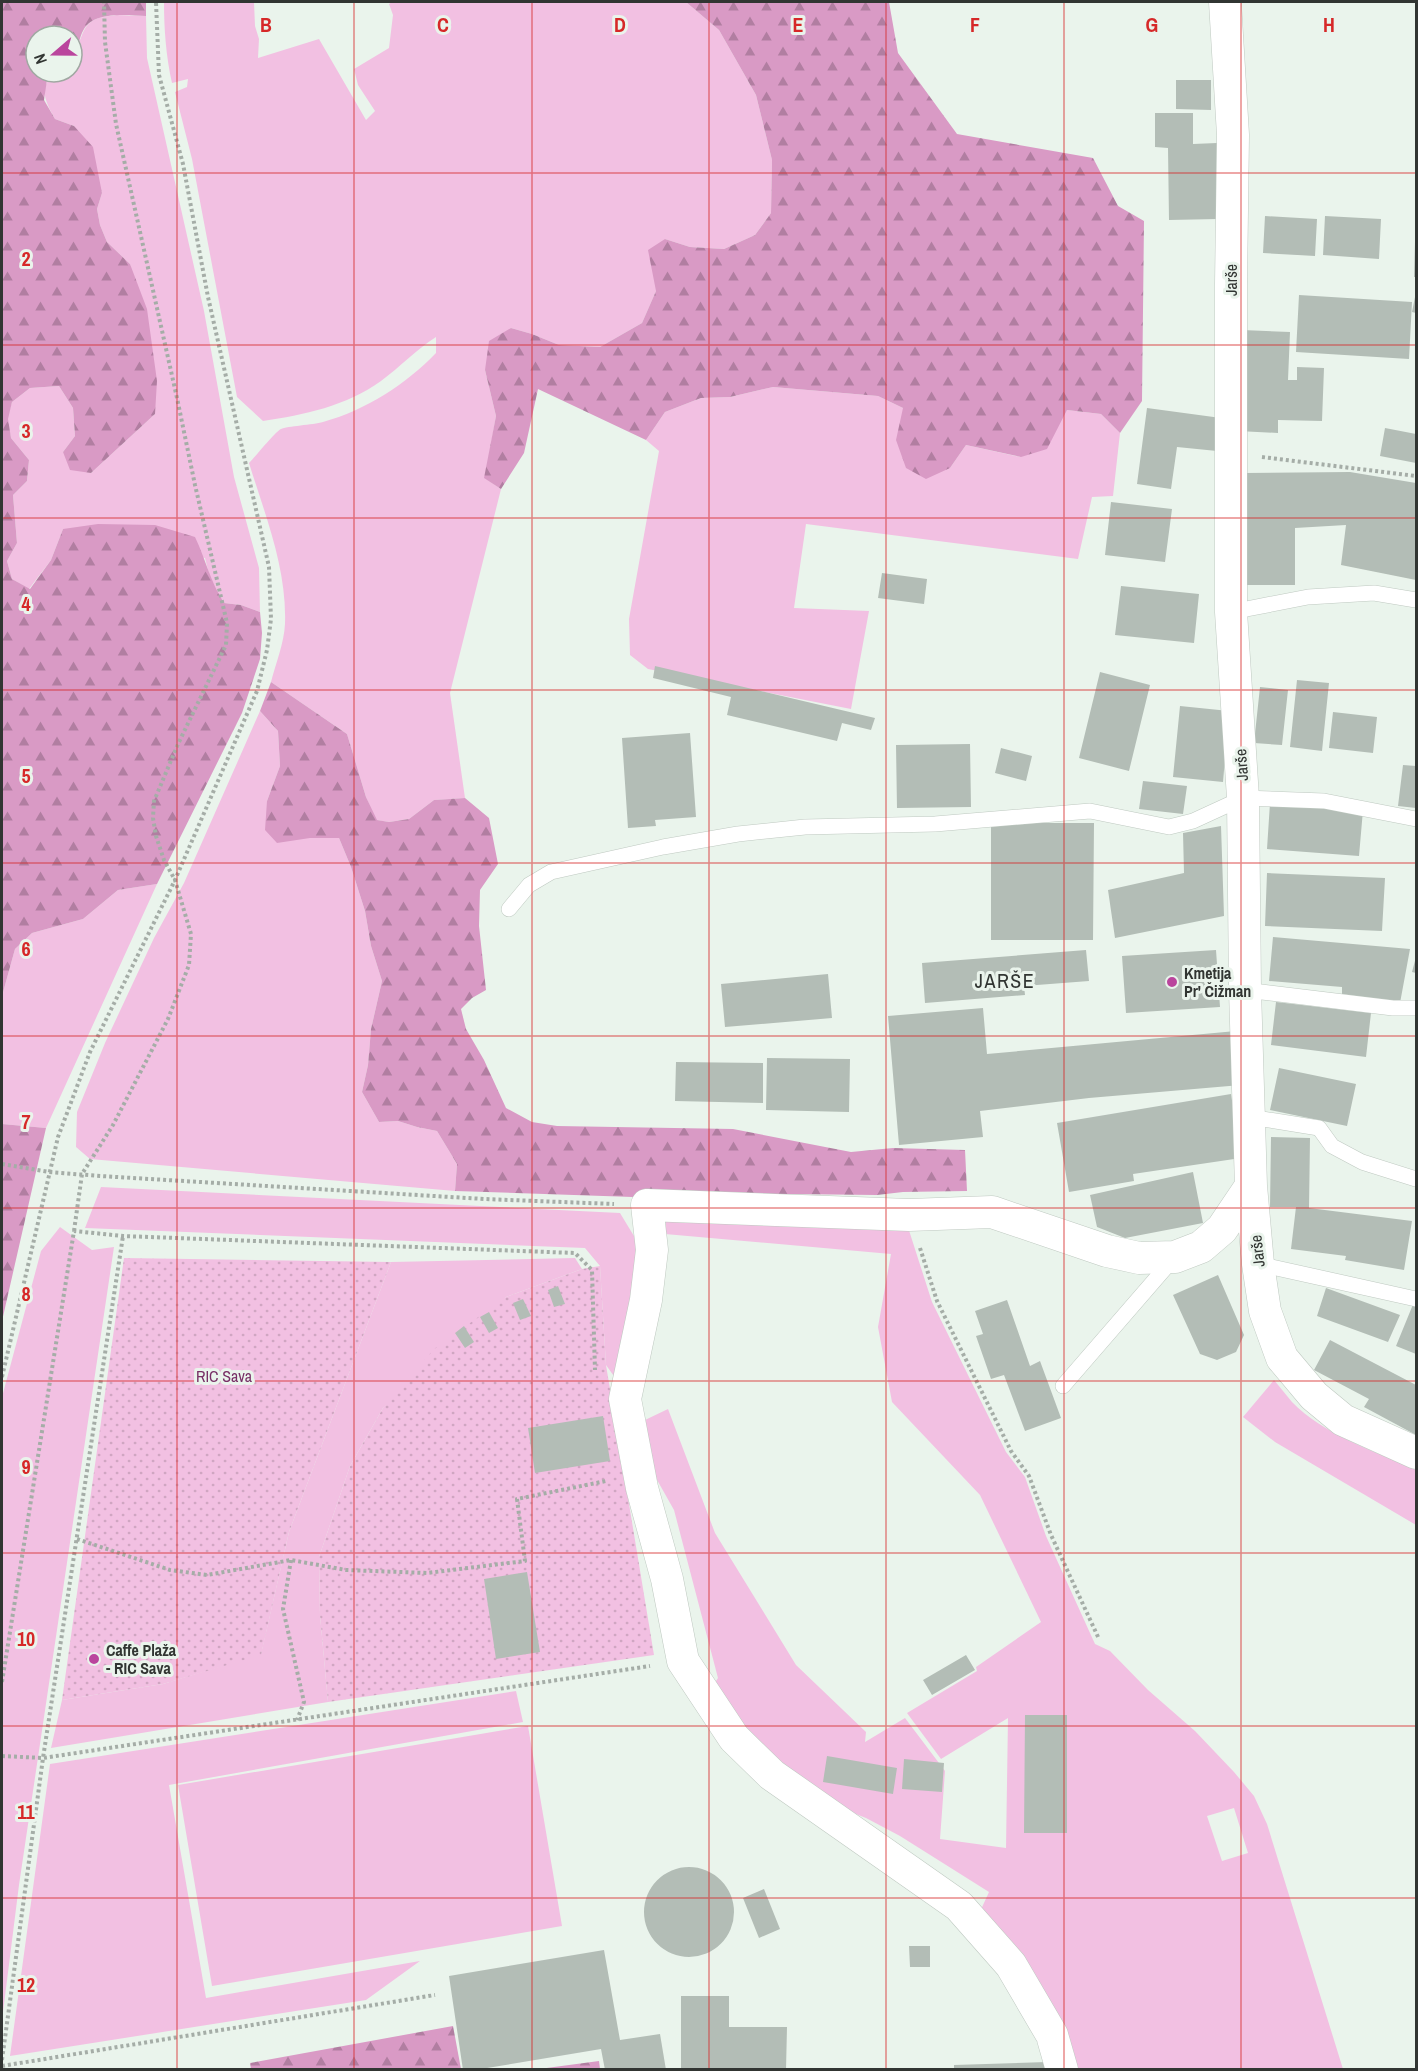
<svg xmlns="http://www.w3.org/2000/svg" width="1418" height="2071" font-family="'Archivo Narrow',sans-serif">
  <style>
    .grass { fill: #f2c0e2; fill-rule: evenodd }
    .forest { fill: url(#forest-firs) }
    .park { fill: url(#park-dots) }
    .building { fill: #b3bdb6 }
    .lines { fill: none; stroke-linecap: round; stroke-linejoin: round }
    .lane-casing { stroke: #bfc9c1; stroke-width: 16 }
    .street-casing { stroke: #bfc9c1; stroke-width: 33 }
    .path { stroke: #a5ada7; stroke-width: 4; stroke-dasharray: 3 3; stroke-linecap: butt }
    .lane { stroke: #fff; stroke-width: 15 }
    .street { stroke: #fff; stroke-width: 32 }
    .grid { fill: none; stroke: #d62828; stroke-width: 1.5; stroke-opacity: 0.55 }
    .poi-dot { fill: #ba459d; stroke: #eaf4ec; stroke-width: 2 }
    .labels { text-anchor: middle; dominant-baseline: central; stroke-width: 6; stroke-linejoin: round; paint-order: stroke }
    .street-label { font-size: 16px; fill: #313532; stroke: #eaf4ec }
    .poi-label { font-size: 16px; font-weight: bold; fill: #313532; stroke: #eaf4ec; text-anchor: start }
    .park-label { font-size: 16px; fill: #782f66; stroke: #eaf4ec }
    .quarter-label { font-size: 20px; letter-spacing: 1.5px; fill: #313532; stroke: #eaf4ec }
    .grid-label { font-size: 20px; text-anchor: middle; font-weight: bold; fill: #d62828; stroke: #eaf4ec; stroke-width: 6; stroke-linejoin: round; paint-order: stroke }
  </style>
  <defs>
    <pattern id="forest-firs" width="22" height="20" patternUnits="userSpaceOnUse" patternTransform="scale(1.5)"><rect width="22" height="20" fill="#d99ac5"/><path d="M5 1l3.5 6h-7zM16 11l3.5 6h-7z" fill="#b17ea1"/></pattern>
    <pattern id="park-dots" width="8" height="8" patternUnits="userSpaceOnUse" patternTransform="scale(1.5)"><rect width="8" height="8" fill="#f2c0e2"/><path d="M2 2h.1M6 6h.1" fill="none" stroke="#d0a6c2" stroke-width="1.8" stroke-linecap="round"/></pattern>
  </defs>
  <rect width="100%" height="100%" fill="#eaf4ec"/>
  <path class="grass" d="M164 2H254L255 26 259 39 258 58 319 39 366 120 375 111 358 85 354 69 389 48 393 15 389 4 392 2H686L719 30 756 95 772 160 771 213 755 235 724 249 690 247 665 239 656 291 642 323 600 347 559 345 532 334 511 328 485 370 496 416 485 478 501 489 450 693 465 798 434 800 409 819 389 822 376 820 366 797 347 734 271 682C276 663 284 643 285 624 287 568 265 515 249 463 256 456 275 432 281 429 287 426 313 425 323 422 366 410 405 385 436 353V337C417 349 400 367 381 381 346 406 304 415 263 421L237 397 192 159 175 92 187 87 188 79 172 83C166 56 164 29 164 2Z
    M117 15 146 16 147 58 204 311 234 477 259 568 260 612 241 605 224 603 212 586 205 558 63 529 51 560 29 589 12 579 7 561 17 543 13 495 27 481 29 460 11 438 7 419 12 402 30 388 59 386 73 408 75 436 63 452 91 473 155 414 130 264 107 242 100 225 97 209 102 193 74 126 55 119C45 101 38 88 55 72H72V54C82 43 81 28 92 21 98 17 109 16 117 15Z
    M773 387 878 396 903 408 950 468 966 445 1020 457 1067 410 1101 414 1120 433 1113 496 1092 497 1078 559 806 524 794 608 869 611 851 709 648 669 630 655 629 619 659 451 646 440 665 412 701 398 730 397Z
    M260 711 278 731 280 766 267 801 310 838H339L351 867 365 911 371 946 382 981 371 1029 368 1065 362 1092 379 1122 398 1121 417 1127 437 1131 457 1164 455 1191 90 1159 76 1147 77 1112 105 1043 154 938 184 883Z
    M157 884 46 1128 2 1124V996L15 949 32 933 83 919 118 890Z
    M101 1187 620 1213 637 1241 640 1272 616 1379 606 1365 600 1266 585 1248 85 1228Z
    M666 1212 906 1221 932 1302 1006 1452 1025 1477 1046 1536 1095 1644 1110 1651 1148 1690 1195 1731 1234 1772 1254 1796 1267 1824 1343 2069H1072L978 1916 989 1892 900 1836 866 1818 828 1803 782 1774 712 1687 718 1678 674 1510 652 1471 645 1420 668 1409 715 1533 796 1665 866 1732 865 1742 905 1718 945 1771 940 1839 1006 1848 1008 1718 941 1759 907 1713 977 1671 976 1667 1041 1622 980 1495 892 1402 878 1327 891 1254 665 1234ZM1234 1808 1248 1853 1222 1861 1207 1816Z
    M60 1227 92 1250 114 1247 19 1885 2 2020V1397L41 1251Z
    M575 1258 582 1269 506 1297 383 1408 350 1466 319 1557 320 1615 328 1702 51 1748 62 1700 163 1684 261 1654 289 1532 391 1262Z
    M1274 1380C1280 1387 1286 1395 1292 1402 1322 1434 1377 1452 1416 1470V1525L1275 1442 1243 1417Z
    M516 1691 523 1722 169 1785 206 1998 420 1961 366 2000 10 2056 50 1764Z
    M528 1726 562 1926 212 1986 178 1785Z"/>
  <path class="forest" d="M2 2H146V16C128 15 94 11 84 29 78 39 81 44 72 54V36H36V72H55L47 80 44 100 55 119 74 126 93 147 102 193 97 209 100 225 107 242 130 264 147 309 157 381 155 414 91 473 70 470 63 452 75 436 73 408 59 386 30 388 12 402 8 419 11 438 29 460 27 481 13 495 17 543 7 561 12 579 30 589 51 560 63 529 98 524 155 525 195 537C206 560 210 581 224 603L241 605 260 612 262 633 260 659 242 713 157 884 118 890 83 919 32 933 15 949 2 996Z
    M686 2H889L898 53 957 134 1093 158 1118 206 1144 221 1142 401 1120 433 1101 414 1067 410 1047 449 1021 457 966 445 950 468 926 479 906 468 896 440 903 408 878 396 773 387 730 397 701 398 665 412 646 440 538 389 524 453 501 489 484 478 496 416 485 370 489 341 511 328 532 334 559 345 600 347 642 323 656 291 648 250 665 239 690 247 724 249 755 235 771 213 772 160 756 95 719 30Z
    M271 682 347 734 366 797 377 820 389 822 409 819 434 800 465 798 489 818 498 864 480 890 479 926 486 990 472 998 461 1009 466 1029 484 1060 506 1108 532 1122 557 1126 733 1129 851 1152 893 1148 965 1150 967 1191 903 1192 877 1195 789 1194 662 1198 455 1191 457 1164 437 1131 417 1127 398 1121 379 1122 362 1092 368 1065 371 1029 382 981 371 946 365 911 351 867 339 838H310L277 843 265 830 267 801 280 766 278 731 260 711Z
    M2 1124 46 1128 2 1321Z
    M453 2026 461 2069H251L250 2063Z
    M599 2061 600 2069H539Z"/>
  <path class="park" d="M124 1258 391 1262 289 1532 261 1655 163 1684 62 1700Z
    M600 1266 606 1365 654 1655 328 1702 320 1615 319 1557 350 1466 383 1408 434 1349 506 1297 582 1269Z"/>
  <path class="building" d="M1176 80H1211V110L1176 109Z
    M1155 113H1193V144L1217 143 1218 219 1169 220 1168 148 1155 147Z
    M1265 216 1317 219 1315 256 1263 253Z
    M1325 216 1381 219 1379 259 1323 255Z
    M1415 242H1416V277H1414Z
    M1299 295 1412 302 1409 359 1296 352Z
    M1415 297H1416V313L1412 312Z
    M1242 330 1290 332 1288 380H1297V367L1324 368 1322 421 1278 420V433L1238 431Z
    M1147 408 1221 418 1217 451 1177 447 1171 489 1137 484Z
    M1385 428 1416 434V463L1380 456Z
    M1350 472 1416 483V580L1341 565 1346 525 1295 528V585H1246L1245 473Z
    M1111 502 1172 509 1165 562 1105 555Z
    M882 573 927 579 924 604 878 598Z
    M1121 586 1199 594 1194 643 1115 635Z
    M655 666 875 718 871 730 842 723 837 741 727 715 731 697 653 678Z
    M1100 672 1150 685 1129 771 1079 758Z
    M1297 680 1329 683 1322 751 1290 747Z
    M1260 687 1288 690 1282 745 1254 743Z
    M1180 706 1229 711 1223 782 1173 777Z
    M1333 712 1377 717 1373 753 1329 748Z
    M690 733 696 817 655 820 656 826 628 828 622 738Z
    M970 744 971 807 897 808 896 745Z
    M1001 748 1032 756 1026 781 995 773Z
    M1403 765 1416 766V808L1398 806Z
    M1143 781 1187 786 1183 814 1139 809Z
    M1270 803 1363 810 1359 856 1267 849Z
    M991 823H1094L1093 940H991Z
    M1221 826 1224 916 1115 938 1108 890 1184 873 1183 833Z
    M1267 873 1385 878 1382 931 1265 926Z
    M1273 937 1410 949 1400 1003 1342 994V987L1269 981Z
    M1086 950 1089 981 1024 986 1025 995 925 1003 922 963Z
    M1216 950 1220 1007 1126 1013 1122 956Z
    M1416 957V973L1412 972Z
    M828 974 832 1018 725 1027 721 984Z
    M1276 1002 1371 1013 1366 1057 1271 1045Z
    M983 1008 987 1054 1236 1031 1241 1085 1089 1098 980 1111 983 1137 899 1145 888 1016Z
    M767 1058 850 1059 849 1112 766 1110Z
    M676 1062 763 1063V1103L675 1101Z
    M1279 1068 1356 1084 1347 1126 1270 1110Z
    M1231 1094 1241 1158 1133 1174 1134 1181 1069 1192 1057 1123Z
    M1271 1137 1310 1138 1309 1208 1412 1221 1404 1270 1345 1260 1346 1256 1291 1249 1296 1207H1270Z
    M1193 1172 1203 1223 1125 1238 1097 1227 1090 1195Z
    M1218 1275 1244 1335 1236 1352 1217 1360 1200 1354 1173 1295Z
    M558 1286 565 1304 554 1307 548 1290Z
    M1326 1288 1400 1315 1388 1342 1317 1316Z
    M523 1299 531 1316 520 1320 513 1303Z
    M1007 1300 1030 1366 1040 1361 1061 1418 1025 1431 1004 1375 991 1379 976 1336 983 1334 975 1311Z
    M1414 1302 1416 1303V1354L1396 1346Z
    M489 1312 498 1328 489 1333 480 1317Z
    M464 1326 474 1342 465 1348 455 1333Z
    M1330 1340 1416 1385V1435L1364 1407 1369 1399 1314 1370Z
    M603 1416 610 1461 535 1473 528 1428Z
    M527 1572 540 1652 496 1659 484 1579Z
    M966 1655 975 1670 932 1695 923 1680Z
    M1025 1715H1067V1833H1024Z
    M827 1756 897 1768 893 1794 823 1782Z
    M904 1759 944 1763 942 1792 902 1789Z
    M644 1912a45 45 0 1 1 90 0a45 45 0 1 1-90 0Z
    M764 1889 780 1929 759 1938 743 1898Z
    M909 1946H930V1967H910Z
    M604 1950 620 2040 660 2034 666 2070H605L601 2049 475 2070H463L449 1976Z
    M681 1996H729V2027H787L786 2070H681Z
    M1047 2062V2070H954V2065Z"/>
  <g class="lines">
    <g class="lane-casing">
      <path id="lane" d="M1231 612 1308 597 1374 593 1416 600
        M509 909 529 885 551 872 663 847 738 834 805 827 935 824 1090 811 1169 827 1193 821 1243 798 1324 801 1416 819
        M1245 990 1393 1008H1416
        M1250 1117 1319 1128 1332 1146 1362 1162 1416 1179
        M1258 1264 1416 1299
        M1063 1386 1173 1259"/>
    </g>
    <g class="street-casing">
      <path id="street" d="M1225 2 1233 135 1231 285V612L1243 798 1245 990 1251 1186 1258 1264 1265 1311 1282 1358 1314 1396 1343 1420 1416 1453
        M1062 2070 1052 2035 1011 1965 959 1906 772 1775 734 1738 683 1661 667 1579 642 1488 625 1399 646 1300 652 1250 647 1205 909 1215 992 1212 1107 1251 1139 1258 1175 1257 1201 1247 1222 1229 1251 1186"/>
    </g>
    <path class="path" d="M1262 457 1416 476
      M2 1164 49 1172 100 1176 484 1199 614 1204
      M74 1231 82 1174 113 1125 168 1019 189 965 191 934 175 880 164 860 156 836 153 818 154 801 178 744 226 645 227 623 195 485 177 398 116 124 105 42 104 2
      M920 1248 937 1301 1011 1451 1029 1476 1051 1535 1099 1639
      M2 1377 58 1137 90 1052 175 880 257 691 267 650 271 619 269 567 208 297 183 164 159 75 156 2
      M77 1539 170 1570 207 1575 291 1560 346 1570 427 1573 525 1561 517 1499 606 1481
      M291 1560 283 1609 304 1702 297 1720
      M2 1682 74 1231 123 1236 575 1253 592 1270 595 1370
      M2 1756 43 1758 650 1666
      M2 2060 43 1758 123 1236
      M2 2066 435 1995"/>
    <use href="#lane" class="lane"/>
    <use href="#street" class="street"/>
  </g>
  <path class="grid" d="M177 2V2070M354 2V2070M532 2V2070M709 2V2070M886 2V2070M1064 2V2070M1241 2V2070M2 173H1416M2 345H1416M2 518H1416M2 690H1416M2 863H1416M2 1036H1416M2 1208H1416M2 1381H1416M2 1553H1416M2 1726H1416M2 1898H1416"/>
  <g class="poi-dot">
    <circle cx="1172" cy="982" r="6"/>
    <circle cx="94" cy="1659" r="6"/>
  </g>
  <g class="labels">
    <g class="street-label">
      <text transform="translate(1231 280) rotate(-90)">Jarše</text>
      <text transform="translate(1241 765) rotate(-94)">Jarše</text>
      <text transform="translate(1257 1251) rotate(-96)">Jarše</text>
    </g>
    <g class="poi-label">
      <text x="1184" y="973">Kmetija<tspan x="1184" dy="18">Pr' Čižman</tspan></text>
      <text x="106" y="1650">Caffe Plaža<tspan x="106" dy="18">- RIC Sava</tspan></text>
    </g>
    <g class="park-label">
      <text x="224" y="1376">RIC Sava</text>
    </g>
    <g class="quarter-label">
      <text x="1005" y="980">JARŠE</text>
    </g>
  </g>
  <g class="grid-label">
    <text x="266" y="32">B</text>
    <text x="443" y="32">C</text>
    <text x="620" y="32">D</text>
    <text x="798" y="32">E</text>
    <text x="975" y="32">F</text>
    <text x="1152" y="32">G</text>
    <text x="1329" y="32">H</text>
    <text x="26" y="266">2</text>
    <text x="26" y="438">3</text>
    <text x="26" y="611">4</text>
    <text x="26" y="783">5</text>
    <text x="26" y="956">6</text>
    <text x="26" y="1129">7</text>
    <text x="26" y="1301">8</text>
    <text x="26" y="1474">9</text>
    <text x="26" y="1646">10</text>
    <text x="26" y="1819">11</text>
    <text x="26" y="1992">12</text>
  </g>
  <rect width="1418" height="2071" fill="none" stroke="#313532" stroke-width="6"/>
  <g transform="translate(54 54) rotate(250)"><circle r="28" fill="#eaf4ec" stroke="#a0a8a2" stroke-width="1.5"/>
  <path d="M0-4.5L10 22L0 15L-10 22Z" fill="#ba459d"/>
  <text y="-9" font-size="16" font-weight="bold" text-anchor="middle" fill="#313532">N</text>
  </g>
</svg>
